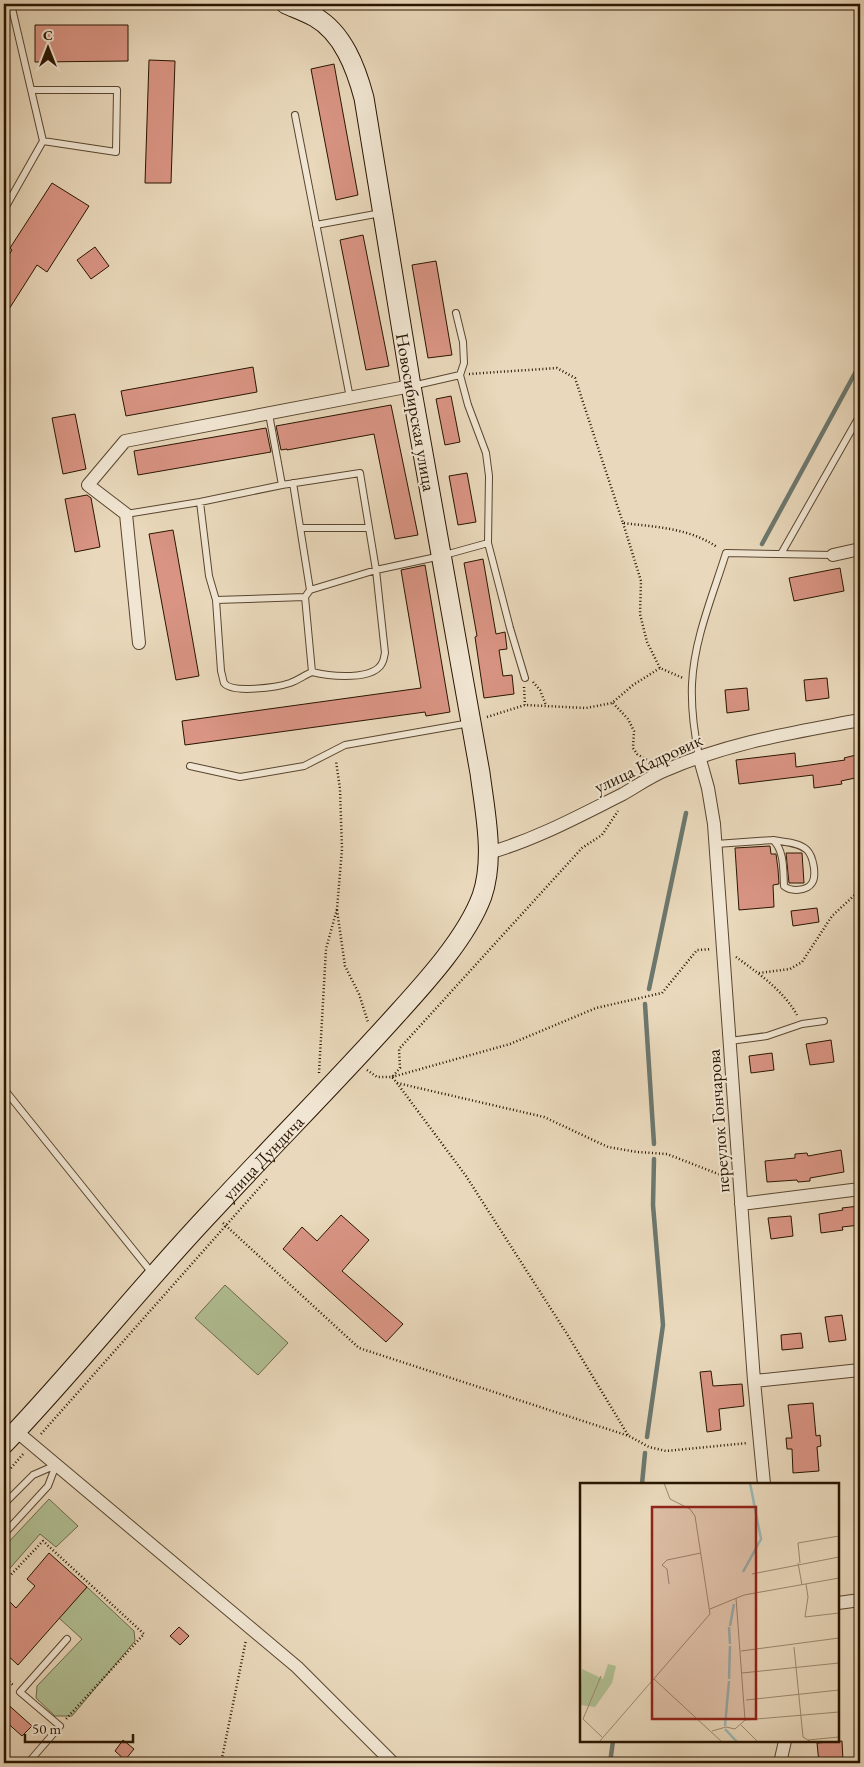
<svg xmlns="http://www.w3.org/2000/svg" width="864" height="1767" font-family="'EB Garamond',serif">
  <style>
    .green { fill: #b1c094; stroke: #6d6a4a }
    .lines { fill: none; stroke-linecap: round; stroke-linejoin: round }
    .stream { stroke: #6c776e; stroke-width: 4.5 }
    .building { fill: #d99483; stroke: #291500 }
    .lane-casing { stroke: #59462f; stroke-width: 8 }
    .street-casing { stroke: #59462f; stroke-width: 14 }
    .secondary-casing { stroke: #291500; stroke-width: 21 }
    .path { stroke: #291500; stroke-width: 2.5; stroke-dasharray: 1 2.5; stroke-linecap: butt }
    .lane { stroke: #f1e6d3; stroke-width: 6 }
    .street { stroke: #f1e6d3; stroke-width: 12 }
    .secondary { stroke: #f1e6d3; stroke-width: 19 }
    .labels { text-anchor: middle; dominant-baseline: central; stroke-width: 4; stroke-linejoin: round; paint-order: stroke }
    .street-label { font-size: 18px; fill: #291500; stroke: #f1e6d3 }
    .inset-river { fill: none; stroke: #99b8b7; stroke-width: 2.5 }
    .inset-road { fill: none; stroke: #9c8a70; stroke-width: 1 }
    .view { fill: #8f2418; fill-opacity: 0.15; stroke: #8f2418; stroke-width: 2.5 }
    .inset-edge { fill: none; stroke: #291500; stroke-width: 2.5 }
  </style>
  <rect width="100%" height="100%" fill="#e9d8bb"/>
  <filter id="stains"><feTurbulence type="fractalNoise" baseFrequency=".004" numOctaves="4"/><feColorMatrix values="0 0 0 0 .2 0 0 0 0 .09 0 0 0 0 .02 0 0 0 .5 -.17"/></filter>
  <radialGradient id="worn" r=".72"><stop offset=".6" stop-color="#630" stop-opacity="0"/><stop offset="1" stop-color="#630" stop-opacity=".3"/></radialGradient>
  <path class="green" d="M225 1285 288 1343 258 1375 195 1318Z
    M49 1499 78 1526 56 1547 40 1534 4 1575V1547Z
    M87 1587 134 1631 135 1641 72 1716H55L36 1698 37 1686 82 1639 59 1618Z"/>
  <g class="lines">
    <path class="stream" d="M762 544 860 364
      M649 989 686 813
      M645 1004 654 1144
      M647 1437 663 1325 653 1205 654 1159
      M642 1484 645 1453
      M610 1763 613 1741"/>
  </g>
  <path class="building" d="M35 25H128V61L35 62Z
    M149 60 175 61 171 183H145Z
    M334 64 358 195 336 200 311 69Z
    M52 183 89 206 47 272 37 265 4 317V263L12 250 10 248Z
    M363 235 389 366 366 370 340 240Z
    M95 247 109 266 91 279 77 260Z
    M436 261 452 355 428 358 412 265Z
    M253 367 257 392 126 416 121 391Z
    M451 396 460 442 445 445 436 399Z
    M391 405 418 535 395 539 374 434 287 450V449L281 450 276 426Z
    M75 414 86 469 63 474 52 418Z
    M266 428 271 452 138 475 134 451Z
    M467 473 476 522 458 525 449 476Z
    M87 495 91 498 100 547 75 552 65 499Z
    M173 530 199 676 176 680 149 534Z
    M483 559 496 634 505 632 507 649 499 650 503 676 512 675 514 694 484 698 475 637 477 636 464 563Z
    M425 565 450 712 426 716 425 712 185 745 182 721 421 688 401 570Z
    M840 568 844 591 794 601 789 578Z
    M827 678 829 698 806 701 804 680Z
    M747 688 749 710 727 713 725 690Z
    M795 753 796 767 845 760 844 758 860 754V777L841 781 842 784 814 788 813 775 739 784 736 760Z
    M770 846 771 854H776L778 869 779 884 773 885 774 907 739 910 735 848Z
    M786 853H802L804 883H789Z
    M817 908 819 922 793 926 791 911Z
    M831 1040 834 1062 810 1065 806 1044Z
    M772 1053 774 1070 751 1073 749 1056Z
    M841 1150 844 1172 810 1178V1181L798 1182 797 1180 767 1182 765 1161 795 1158V1154L807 1153 808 1156Z
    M859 1206 860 1225 842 1227 843 1230 821 1233 819 1214 843 1210 842 1208Z
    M341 1215 369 1240 342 1271 403 1324 386 1342 283 1249 302 1227 317 1241Z
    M791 1216 793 1236 771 1239 768 1218Z
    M842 1315 846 1340 829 1342 825 1317Z
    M801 1333 803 1348 782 1350 781 1335Z
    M711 1371 713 1386 742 1384 744 1406 719 1409 721 1430 707 1432 700 1372Z
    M813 1403 816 1436 820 1435 821 1446 817 1447 819 1471 793 1473 792 1449H787L786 1438H792L788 1405Z
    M49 1553 87 1587 18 1665 4 1652V1596L16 1608 35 1586 27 1579Z
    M179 1627 189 1636 180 1645 170 1636Z
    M4 1701 32 1726 22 1736 4 1720Z
    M123 1740 134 1749 125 1760 115 1751Z
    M842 1741 843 1761 819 1763 817 1743Z"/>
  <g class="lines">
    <g class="lane-casing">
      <path id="lane" d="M316 16 323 4
        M31 90H117L116 152 43 141
        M295 115 350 398
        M4 210 43 141 11 4
        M316 225 381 213
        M456 313 463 342 464 363 460 375 468 405 486 453 489 476 488 543 510 628 525 678
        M412 386 460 375
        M269 414 282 485
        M293 483 310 590
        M126 514 200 502 282 485 360 473 376 570 385 653C384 656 384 659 383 661 376 682 328 676 312 672 305 675 298 680 290 683 278 687 232 694 224 683 223 680 222 674 221 671L216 600 209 576 200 502
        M301 528H369
        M781 554 860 415
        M216 600 305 597
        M312 672 305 597 310 590 376 570 441 556 488 543
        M699 756C694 732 691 709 692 684 694 639 713 595 726 553L833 555
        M190 766 240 777 304 766 345 745 470 723
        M716 844 773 840C785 851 783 872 784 886 791 892 807 891 812 883 817 875 813 856 807 850 799 842 783 842 773 840
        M730 1041 767 1036 802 1024 824 1021
        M4 1089 152 1273
        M4 1504 33 1475 56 1465 48 1486 4 1534
        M4 1760 7 1763
        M28 1763 60 1726 20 1692 67 1639"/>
    </g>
    <g class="street-casing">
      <path id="street" d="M833 555 860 549
        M139 643 126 514 88 485 125 441 411 386
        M699 756 708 788 714 824 754 1381 764 1484
        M488 853C535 840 579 816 623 794 637 786 651 776 666 770 731 742 792 733 860 720
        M741 1204 860 1189
        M754 1381 860 1370
        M16 1431 297 1667 393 1763
        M838 1603 860 1600
        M780 1763 785 1741"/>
    </g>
    <g class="secondary-casing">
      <g id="secondary">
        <path id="s1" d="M4 1444C76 1369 140 1287 212 1211 273 1145 337 1081 397 1014 426 982 467 937 482 896 495 858 485 812 480 773L411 386 364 98C356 68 343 33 315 17 306 12 295 8 286 4"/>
      </g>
    </g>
    <path class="path" d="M469 374 557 368 575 378 623 523C656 527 689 528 717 547
      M623 523 641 581 640 614 647 642 660 668
      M533 682 540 690 546 705
      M524 687 525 705
      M613 703 628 719 634 731 633 748 637 754 652 763
      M487 717 525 705 586 708 612 703 633 685 660 668 683 678
      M337 910 345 966 359 994 368 1022
      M736 957C758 973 783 990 797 1015
      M759 973 790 969 802 962 832 916 860 890
      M367 1070 377 1077H392L397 1083 544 1117 608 1147 637 1152 667 1154 726 1177
      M319 1073 326 949 337 909 342 849 340 789 336 761
      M393 1076 400 1068 399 1049 582 848 602 835 618 811
      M392 1077 510 1044 596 1008 662 993 697 950 711 949
      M397 1083 466 1176 567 1334 628 1435
      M223 1223 359 1348 629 1436 649 1447 666 1451 748 1443
      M41 1434 268 1178
      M4 1476 24 1453
      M4 1582 43 1541 144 1634 66 1719
      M4 1677 14 1686
      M221 1763 246 1640"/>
    <use href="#lane" class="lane"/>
    <use href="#street" class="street"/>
    <use href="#secondary" class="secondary"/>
  </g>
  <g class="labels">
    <g class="street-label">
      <text transform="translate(416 412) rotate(80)">Новосибирская улица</text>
      <text transform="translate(648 763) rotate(-25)">улица Кадровик</text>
      <text transform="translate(718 1121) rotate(-94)">переулок Гончарова</text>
      <text stroke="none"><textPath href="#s1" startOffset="386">улица Дундича</textPath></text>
    </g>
  </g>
  <g transform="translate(580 1483)">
    <rect width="259" height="259" fill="#e9d8bb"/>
    <path d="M28 181 36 183 32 200 15 224 0 222 2 186 23 196Z" fill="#b1c094"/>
    <path class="inset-river" d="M163 89 181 56 170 0M150 143 154 121M149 144 150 161M149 196 150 163M145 243 149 198M145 246 157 259"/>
    <path class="inset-road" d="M218 80 222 102M220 80 218 60 259 53M172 91 259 74M89 101 87 86 82 82 87 77 121 70M226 101 228 114 225 134 259 130M156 115 165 237M130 126 164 112 259 95M214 164 223 254 231 259M161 168 259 155M162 190 259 180M21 193 3 236 22 254M74 196 142 259M166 217 259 207M165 237 259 229M161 242 178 259M132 248 146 244 155 246 165 237M228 257 259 254M19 259 130 131 115 33 110 26 90 16 84 0"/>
    <path class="view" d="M72 24H176V236H72Z"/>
    <rect width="259" height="259" class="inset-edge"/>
  </g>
  <rect width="864" height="1767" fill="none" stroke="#e9d8bb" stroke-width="20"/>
  <rect x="5" y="5" width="854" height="1757" fill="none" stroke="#291500" stroke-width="2.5"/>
  <rect x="10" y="10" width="844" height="1747" fill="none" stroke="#291500"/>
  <g transform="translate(48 48)" stroke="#f1e6d3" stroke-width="4" paint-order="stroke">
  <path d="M0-4L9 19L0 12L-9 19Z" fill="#291500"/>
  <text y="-8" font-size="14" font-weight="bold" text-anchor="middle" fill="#291500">С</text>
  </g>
  <path d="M25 1734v8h108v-8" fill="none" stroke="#291500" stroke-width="2.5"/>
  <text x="32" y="1734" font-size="15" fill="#291500" stroke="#f1e6d3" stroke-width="4" paint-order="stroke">50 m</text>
  <rect width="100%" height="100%" filter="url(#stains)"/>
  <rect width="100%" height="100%" fill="url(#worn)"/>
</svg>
